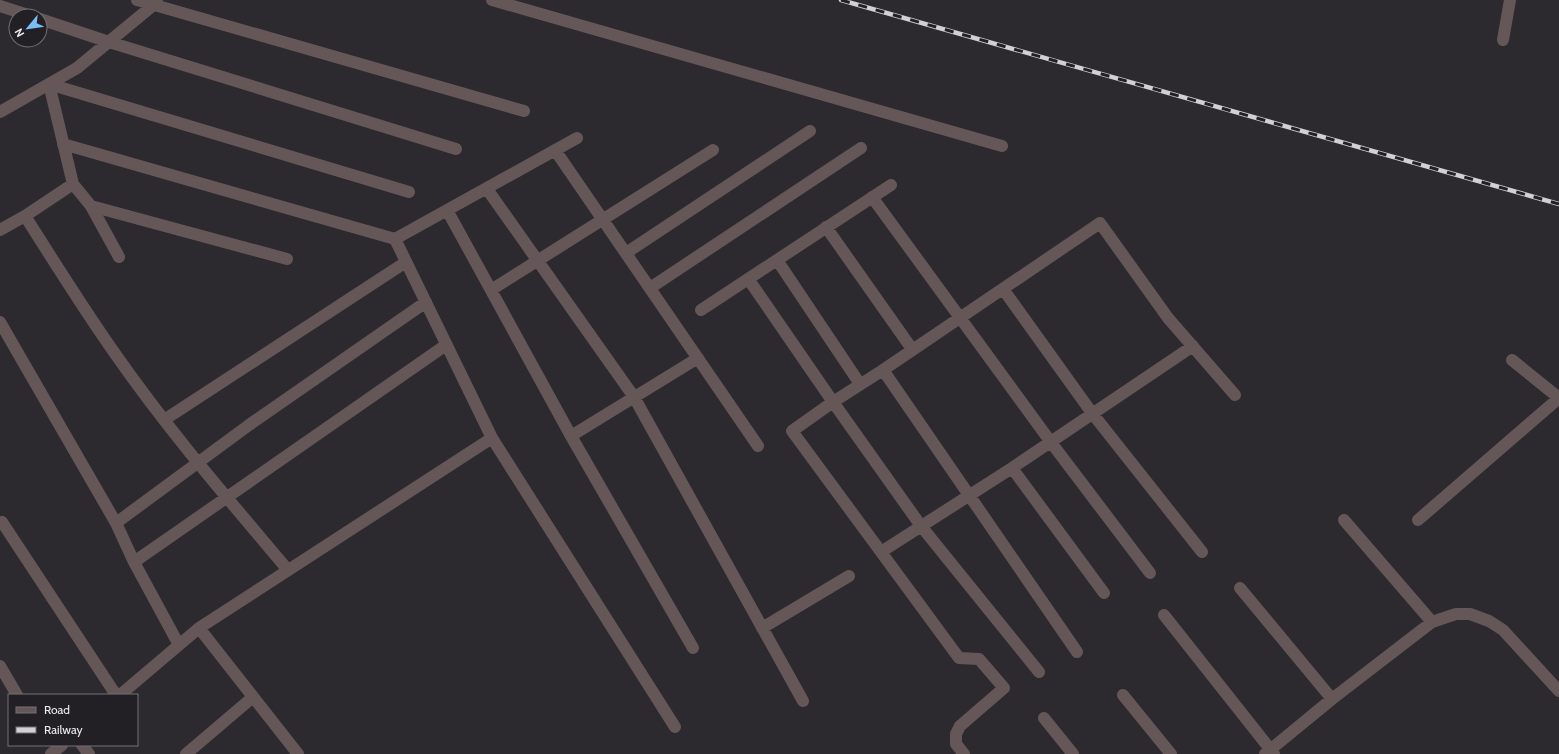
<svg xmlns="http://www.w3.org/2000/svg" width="1559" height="754" font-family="Cabin,sans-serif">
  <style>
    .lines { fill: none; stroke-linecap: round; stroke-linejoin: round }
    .minor { stroke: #655758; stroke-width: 12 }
    .rail-casing { stroke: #d2d0d4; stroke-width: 4.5 }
    .rail { stroke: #222025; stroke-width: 3; stroke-dasharray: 9; stroke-linecap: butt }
  </style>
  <rect width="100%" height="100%" fill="#2c2a2f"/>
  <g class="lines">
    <path class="minor" d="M137 0 524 111
      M492 0 1002 146
      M0 6 31 16
      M40 19 109 42 456 149
      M1503 40 1510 0
      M0 112 77 68 157 2
      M63 144 395 239 577 138
      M555 150 758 446
      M487 189 634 397 803 701
      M872 197 1050 441 1150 573
      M91 206 287 259
      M447 210 571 436 693 648
      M25 216C55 263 84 310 116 355 169 431 229 500 288 570
      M826 227 912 349
      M0 230 25 216 73 184
      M626 253 810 131
      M119 257 91 206 73 184 49 84 409 192
      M777 260 860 384
      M749 280 833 402 921 526 1039 672
      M650 288 861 148
      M1003 289 1092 413 1202 552
      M491 290 713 150
      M701 310 891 185
      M0 322 116 523 134 562 179 645
      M1512 360 1559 398
      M883 370 1077 652
      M164 420 406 262
      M571 436 698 358
      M492 438 675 727
      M1012 468 1104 593
      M1344 520 1432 622
      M1418 520 1559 398
      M2 522 116 695
      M116 523 249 425 426 302
      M881 552 1012 468 1193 346
      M134 562 446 345
      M1240 588 1332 699
      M1164 615 1274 754
      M199 628 298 754
      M762 628 849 576
      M0 666 17 695
      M120 695 199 628 492 438 395 239
      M1123 695 1171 754
      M1044 718 1073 754
      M82 745 89 754
      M51 754 62 745
      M186 754 253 697
      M964 754 956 744V734L960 726 1004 688 979 659 959 658 792 431 833 402 883 370 1100 223 1168 318 1235 395
      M1265 754 1332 699 1432 622 1456 614H1470L1489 621 1503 630 1559 691"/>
    <g class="rail-casing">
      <path id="rail" d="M841 0 1559 204"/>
    </g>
    <use href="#rail" class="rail"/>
  </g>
  <rect x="8" y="694" width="130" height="52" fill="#222025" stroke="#737175"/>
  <rect x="16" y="707" width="20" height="6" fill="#655758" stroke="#737175"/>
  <text x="44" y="714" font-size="12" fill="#eceaee">Road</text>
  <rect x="16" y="727" width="20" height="6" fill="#d2d0d4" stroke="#737175"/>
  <text x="44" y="734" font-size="12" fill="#eceaee">Railway</text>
  <g transform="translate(28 28) rotate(241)"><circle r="19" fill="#222025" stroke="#737175"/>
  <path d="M0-3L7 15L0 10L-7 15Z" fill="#78bff7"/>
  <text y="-6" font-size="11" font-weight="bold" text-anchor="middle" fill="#eceaee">N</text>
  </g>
</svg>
